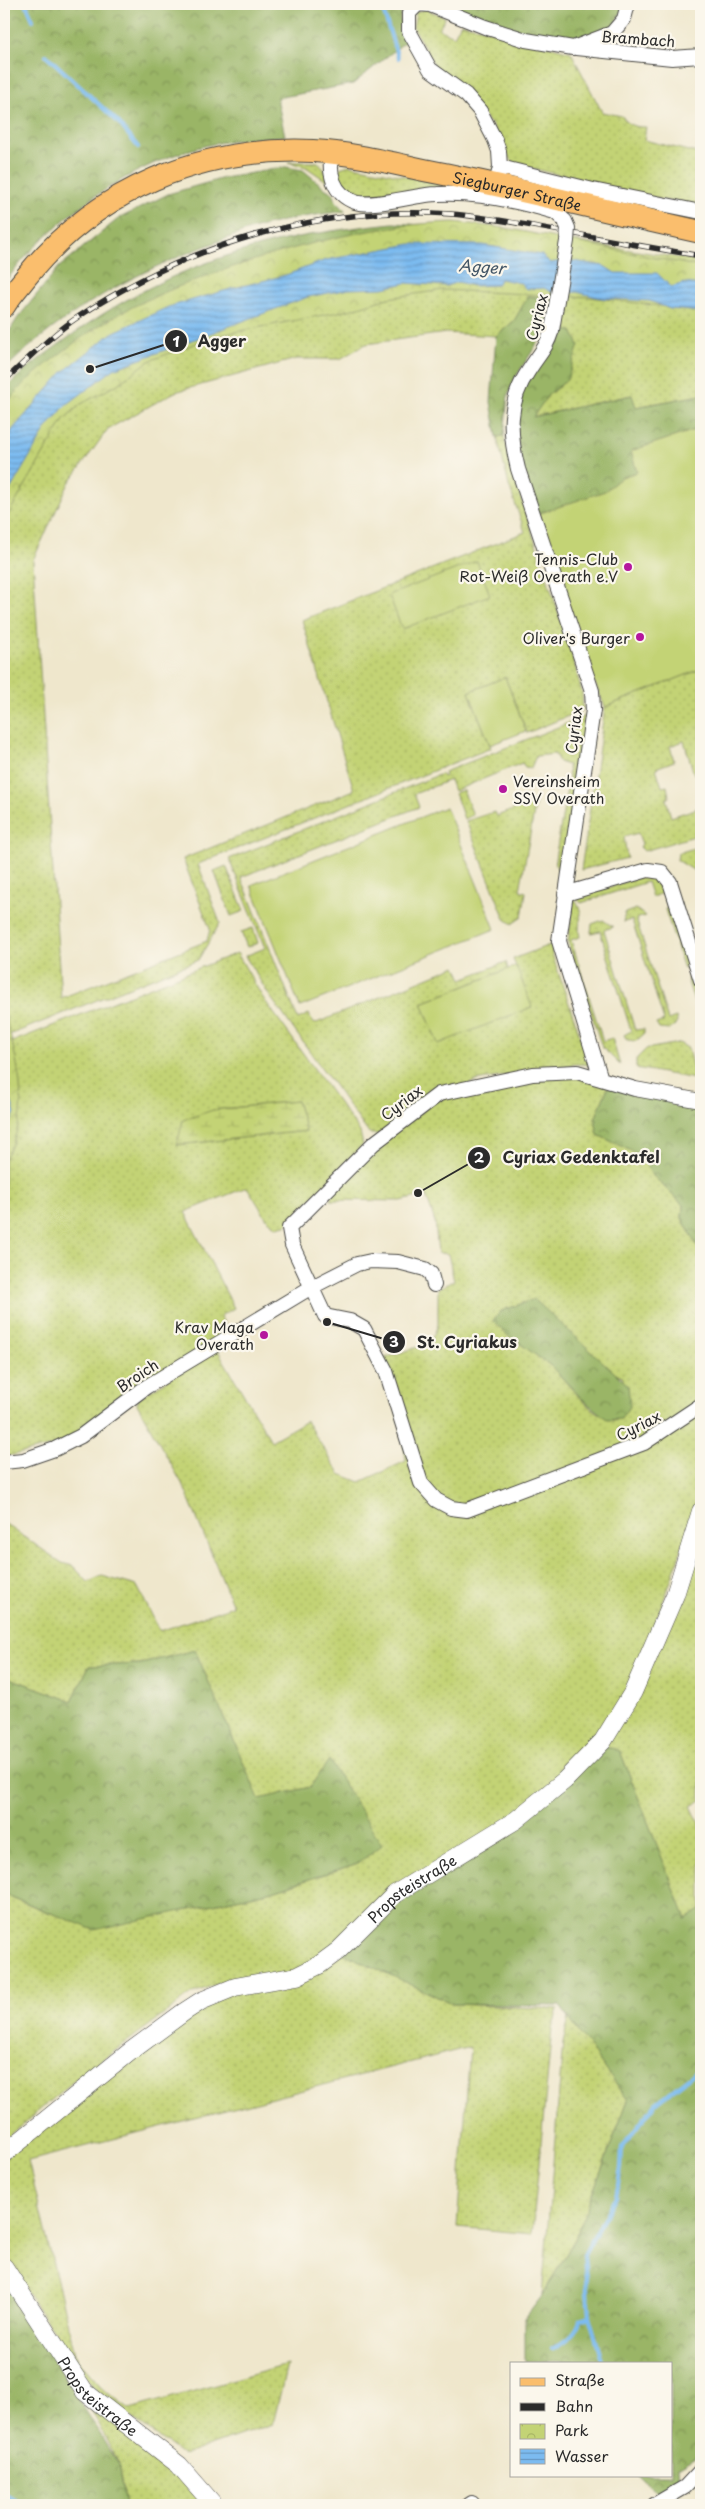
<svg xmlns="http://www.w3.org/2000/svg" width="705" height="2509" font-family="'Playpen Sans',sans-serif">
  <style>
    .grass { fill: url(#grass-dots); stroke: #777f50; fill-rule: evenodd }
    .forest { fill: url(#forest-crowns); stroke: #627048 }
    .wetland { fill: url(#wetland-marsh); stroke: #777f50 }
    .park { fill: url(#park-crowns); stroke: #777f50 }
    .pitch { fill: #c3d375; stroke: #777f50 }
    .water { fill: url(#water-rules); stroke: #54738e }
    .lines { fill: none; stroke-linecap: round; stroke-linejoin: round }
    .stream { stroke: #7cbbf0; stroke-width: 4 }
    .minor-casing { stroke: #484743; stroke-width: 16 }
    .tertiary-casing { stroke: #484743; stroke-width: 19 }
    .primary-casing { stroke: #484743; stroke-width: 24 }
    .minor { stroke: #fff; stroke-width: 14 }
    .tertiary { stroke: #fff; stroke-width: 18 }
    .primary { stroke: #fabe6d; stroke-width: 22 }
    .rail-casing { stroke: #2b2b2b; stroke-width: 5.5 }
    .rail { stroke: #fbf7ec; stroke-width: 4; stroke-dasharray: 11; stroke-linecap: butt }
    .minor-bridge-casing { stroke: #484743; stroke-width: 16; stroke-linecap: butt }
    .minor-bridge { stroke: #fff; stroke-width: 14 }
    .poi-dot { fill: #b5179e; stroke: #fbf7ec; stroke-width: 2 }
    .labels { text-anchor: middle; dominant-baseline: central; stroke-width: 4.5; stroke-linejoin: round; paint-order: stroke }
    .street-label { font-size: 15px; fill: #2b2b2b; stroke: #fbf7ec }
    .poi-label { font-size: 15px; fill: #2b2b2b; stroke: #fbf7ec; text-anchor: end }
    .water-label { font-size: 16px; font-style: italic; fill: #435666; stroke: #fbf7ec }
    .leader { fill: none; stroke: #2b2b2b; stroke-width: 2 }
    .callout-dot { fill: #2b2b2b; stroke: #fbf7ec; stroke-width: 2 }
    .mark-label { font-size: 15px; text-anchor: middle; font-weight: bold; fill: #fff }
    .callout-label { font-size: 16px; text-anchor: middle; font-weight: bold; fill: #2b2b2b; stroke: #fbf7ec; stroke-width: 4.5; stroke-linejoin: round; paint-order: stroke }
  </style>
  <defs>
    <pattern id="grass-dots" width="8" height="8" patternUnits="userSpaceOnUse" patternTransform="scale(1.25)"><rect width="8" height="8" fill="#c3d375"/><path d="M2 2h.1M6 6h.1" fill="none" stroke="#a8b565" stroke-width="1.8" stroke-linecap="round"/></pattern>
    <pattern id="forest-crowns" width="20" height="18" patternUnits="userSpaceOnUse" patternTransform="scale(1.25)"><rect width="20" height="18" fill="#9ab566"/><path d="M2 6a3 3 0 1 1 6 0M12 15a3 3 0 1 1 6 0" fill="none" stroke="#7e9354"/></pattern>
    <pattern id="wetland-marsh" width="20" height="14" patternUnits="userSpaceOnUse" patternTransform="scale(1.25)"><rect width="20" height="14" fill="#c3d375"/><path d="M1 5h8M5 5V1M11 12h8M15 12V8" fill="none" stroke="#a8b565"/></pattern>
    <pattern id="park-crowns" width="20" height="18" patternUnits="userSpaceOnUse" patternTransform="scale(1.25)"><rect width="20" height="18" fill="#c3d375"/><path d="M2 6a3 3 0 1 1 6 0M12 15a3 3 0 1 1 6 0" fill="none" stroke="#a8b565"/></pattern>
    <pattern id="water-rules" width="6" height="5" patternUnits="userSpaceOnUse" patternTransform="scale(1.25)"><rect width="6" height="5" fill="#7cbbf0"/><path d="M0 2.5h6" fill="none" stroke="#6698c3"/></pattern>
  </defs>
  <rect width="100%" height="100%" fill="#fbf7ec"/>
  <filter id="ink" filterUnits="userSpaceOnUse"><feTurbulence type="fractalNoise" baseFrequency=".02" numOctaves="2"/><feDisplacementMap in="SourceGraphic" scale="10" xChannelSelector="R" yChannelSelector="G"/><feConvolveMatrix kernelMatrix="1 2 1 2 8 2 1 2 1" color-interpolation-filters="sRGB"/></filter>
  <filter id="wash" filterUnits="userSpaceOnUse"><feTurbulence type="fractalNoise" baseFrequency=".0096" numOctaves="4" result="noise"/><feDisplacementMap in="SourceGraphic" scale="20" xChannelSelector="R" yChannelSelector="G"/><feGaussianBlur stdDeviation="1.12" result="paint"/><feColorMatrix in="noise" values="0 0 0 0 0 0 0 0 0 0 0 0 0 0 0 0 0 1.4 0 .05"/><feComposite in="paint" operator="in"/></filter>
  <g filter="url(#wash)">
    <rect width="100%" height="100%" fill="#efe7cc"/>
    <path class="grass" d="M425 9 445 17 439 29 454 36 461 23 571 52 602 112 622 116C629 126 634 127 646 127L644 140 701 154V207L658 199 515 164 506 154 492 125 435 66 413 27 416 12Z
      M288 162H318L326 172 328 182 306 167Z
      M349 165 458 187 404 195 355 197 339 186 336 172 340 168Z
      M572 241 701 261V285L615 273Z
      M406 283 553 293 552 298 528 297 514 321 496 336 446 333 366 344 340 359H296L175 392 108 429 69 483 33 560 61 998 207 941 210 929 183 859 354 790 302 620 525 532 509 486 497 437 504 436 510 465 571 651 582 693 583 710 527 733 505 677 469 692 491 748 198 864 220 923 198 960 4 1037V500L30 455 89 387 226 327Z
      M562 294 650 301 701 312V395L635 407 631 395 532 417 548 395 567 380 557 329Z
      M701 669V775L694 774 684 741 670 746 674 761 656 768 662 787 667 786 669 797 666 799 671 817 701 807V834L644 851 640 847 642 844 638 833 624 837 627 858 581 870 605 707Z
      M586 716 564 870 557 869 555 859 569 777 568 765 559 762 555 754 536 756 531 768 525 767 522 763 454 791 450 780 414 794 419 807 241 877 298 1019 309 1014 314 1024 456 966 462 979 506 962 508 969 422 1003 438 1043 531 1007 513 959 552 944V954L590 1065 576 1064 475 1081 378 1134H371L367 1131 269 995 245 956 265 948 229 859 441 774 443 777 445 776 444 772Z
      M463 790 473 815 464 819 455 793Z
      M536 801 520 890 526 892 522 917 512 924 505 919 466 821 494 812 497 816Z
      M701 846V872L698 873 677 860 678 853Z
      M226 866 244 911 231 916 214 871Z
      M640 877 659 878 665 883 668 891 652 897 647 882 581 903 576 898Z
      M574 899C587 915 576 921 580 937L571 940 603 1041 612 1038 620 1065 602 1047 568 942Z
      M670 908 691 967 684 969 665 909Z
      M636 909 645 916 636 919 668 1020 676 1017 677 1023 669 1030 659 1029 656 1024 664 1021 632 920 623 922 625 913Z
      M603 920 613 927 604 930 635 1030 644 1029V1034L636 1041 627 1040 624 1035 631 1031 600 931 591 933 592 924Z
      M253 928 258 943 247 947 241 932Z
      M237 953 263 998 360 1132 363 1145 286 1225 277 1227 267 1219 247 1187 185 1212 234 1308 220 1316 230 1333 77 1434 53 1446 4 1457V1045ZM297 1101 306 1131 177 1145 213 1110Z
      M694 977 701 999V1010L697 1011 687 979Z
      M679 1043 688 1048 695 1079 636 1068V1059L646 1049Z
      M574 1076 608 1087 595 1119 598 1135 644 1157 651 1174 683 1205 682 1218 701 1253V1492L667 1592 627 1691 453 2004 558 2009 552 2029 532 2234 457 2227 470 2047 28 2161 76 2358 105 2391 130 2409 287 2365 273 2424 183 2455 99 2394 81 2372 13 2272 4 2256V2160L13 2145 234 1987 225 1981 193 1993 74 2081 4 2140V1894L50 1913 205 1906 273 1891 358 1863 329 1761 310 1787 259 1800 195 1650 141 1664 89 1666 72 1701 4 1676V1523L62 1563 73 1566 88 1582 102 1576 137 1586 160 1631 233 1606 184 1487 137 1404 139 1398 217 1349 271 1441 306 1421 340 1474 360 1482 406 1461 395 1384 385 1358 430 1343 438 1325V1288L454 1281 448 1254 438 1253 435 1222 426 1195 401 1201 330 1200 334 1187 374 1148 438 1099 534 1078ZM558 1322C580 1340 598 1365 623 1378L616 1421C590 1416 570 1385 552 1367 539 1354 521 1343 505 1333Z
      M701 1538V1800L691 1806 701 1827V1909L686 1920 620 1751 606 1746Z
      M569 2018 628 2100 575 2239 542 2296 563 2042Z
      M76 2380 163 2458 204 2505H126L119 2464Z"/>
    <path class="forest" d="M4 4H402L400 19 406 41 353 84 277 98 285 136C261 138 236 139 213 144 134 160 50 219 4 284Z
      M438 4H645L623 10 612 28 571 42 533 36Z
      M286 167 303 170 326 189 333 193 336 201 346 211C322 214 298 217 275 223 255 227 236 235 217 242 138 270 64 311 4 370V340L17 319 59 267 118 219 168 194 224 178Z
      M393 223 471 228 286 275 4 445V390C22 371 44 355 65 340 168 264 268 236 393 223Z
      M528 296 552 298 546 330 515 378 508 395 504 436 497 437 491 402 496 336 514 321Z
      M557 329 572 331 579 345 567 380 548 395 533 417 632 395 636 407 701 395V428L631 451 637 472 622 477 605 491 538 514C521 464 502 421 533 371 536 366 543 362 546 357 552 349 555 338 557 329Z
      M608 1087 701 1107V1253L682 1218 683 1205 651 1174 644 1157 598 1135 595 1119Z
      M534 1299 628 1385 630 1405 621 1419 608 1420 583 1400 551 1366 505 1333 493 1321 501 1311Z
      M195 1650 259 1799 310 1787 329 1760 382 1845 358 1863 273 1891 94 1930 4 1894V1676L72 1701 89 1666 141 1664Z
      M606 1746 620 1751 686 1919 701 1909V2453L678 2467 679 2481 658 2493 638 2475H671V2363L525 2361V2318L542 2296 575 2239 628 2100 560 2006 453 2004 338 1951 443 1866Z
      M4 2277 119 2465 126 2505H4Z"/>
    <path class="wetland" d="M297 1101 306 1131 177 1145 183 1120 213 1110Z"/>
    <path class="park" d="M454 222 506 228 701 267V313L676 308 589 297 443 290 388 298 349 310 215 336 149 361 118 384 81 404 64 419 4 522C4 504 0 418 5 408 15 388 35 374 52 360 74 343 96 326 121 313 152 296 185 284 218 272 294 246 374 224 454 222Z
      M4 1011C17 1062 34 1112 4 1160Z"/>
    <path class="pitch" d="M701 428V669L605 707 590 672 538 514 605 491 622 477 637 472 631 451Z
      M477 561 490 595 402 629 389 595Z
      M505 677 526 731 490 745 469 692Z
      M446 807 495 929 300 1007 251 885Z
      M516 966 532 1007 438 1044 422 1003Z"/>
    <path class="water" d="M410 244 483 245 542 255 550 263 568 260 604 266 615 273H657L671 287 685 283 701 285V312L670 309 650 301 601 298 577 292 562 294 553 293 544 288 526 289 521 283 500 279 497 285 474 286 458 282 446 286 406 283 383 288 349 289 308 297 114 369 65 406 46 429 4 500V445L13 429 63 372 112 333 168 307 234 288 286 275 326 260Z
      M4 1057 8 1072 7 1088 15 1113 4 1136Z"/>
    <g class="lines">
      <path class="stream" d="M26 4 33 20
        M381 4 398 58
        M46 55 119 123 138 147
        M589 2316 603 2363
        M552 2349C564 2342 578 2333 580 2319L589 2316 584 2255 616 2196 621 2168 622 2147 656 2103 701 2068
        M4 2494 24 2505"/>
    </g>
  </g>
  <g filter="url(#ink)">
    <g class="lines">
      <g class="minor-casing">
        <path id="minor" d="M576 48 672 58 701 56
          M332 152C328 173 333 194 355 202 372 208 418 194 438 194 477 192 518 201 555 212L565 221
          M500 167 593 190 701 212
          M496 184 500 167 499 151 495 140 480 111 466 95 430 69 409 31V13L418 4 430 5 485 27 526 40 573 48 612 33 624 19 628 4
          M552 330C546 349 539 354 529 370 507 402 509 433 518 469L592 691 593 710 559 941 601 1079
          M565 894 648 870 662 872 670 882 701 980
          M701 1101 635 1089 577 1072 533 1074 439 1094 373 1144 289 1228 292 1245 325 1316 350 1321 364 1329 386 1371 421 1483 436 1500 451 1508 467 1510 644 1443 701 1405
          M4 1462 23 1460 55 1449 81 1436 146 1387 310 1288 357 1264 371 1261 398 1262 425 1269 431 1274 434 1285
          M469 2505 472 2503
          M654 2505 685 2487 701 2470"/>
      </g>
      <g class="tertiary-casing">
        <g id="tertiary">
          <path id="s1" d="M4 2154 131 2051 184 2012 201 2001 235 1987 297 1976 319 1965 338 1951 395 1894 516 1820 565 1780 603 1741 633 1692 675 1595 701 1511"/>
          <path id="s2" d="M4 2267 85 2392 179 2465 214 2505"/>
        </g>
      </g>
      <g class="primary-casing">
        <g id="primary">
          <path id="s3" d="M4 306C10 296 19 286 27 276 97 189 201 146 313 151 352 153 391 163 429 171 521 189 610 212 701 232"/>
        </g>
      </g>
      <use href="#minor" class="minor"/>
      <use href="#tertiary" class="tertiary"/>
      <use href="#primary" class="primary"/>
      <g class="rail-casing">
        <path id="rail" d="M4 381C28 359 51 335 78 317 188 244 319 205 451 214 499 218 546 229 593 237 629 244 665 250 701 256"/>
      </g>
      <use href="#rail" class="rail"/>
      <g class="minor-bridge-casing">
        <path id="minor-bridge" d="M552 330 567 241 568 228 565 221"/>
      </g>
      <use href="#minor-bridge" class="minor-bridge"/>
    </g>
  </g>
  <g class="poi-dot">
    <circle cx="628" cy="567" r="5"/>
    <circle cx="640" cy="637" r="5"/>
    <circle cx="503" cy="789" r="5"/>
    <circle cx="264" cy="1335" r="5"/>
  </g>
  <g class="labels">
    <g class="street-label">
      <text transform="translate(638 38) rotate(4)">Brambach</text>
      <text stroke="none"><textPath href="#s3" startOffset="570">Siegburger Straße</textPath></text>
      <text transform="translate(536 317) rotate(-76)">Cyriax</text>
      <text transform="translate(573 730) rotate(-83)">Cyriax</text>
      <text transform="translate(401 1102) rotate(-37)">Cyriax</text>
      <text transform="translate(137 1375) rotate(-34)">Broich</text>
      <text transform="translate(638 1425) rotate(-27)">Cyriax</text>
      <text stroke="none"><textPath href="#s1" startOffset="495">Propsteistraße</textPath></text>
      <text stroke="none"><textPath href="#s2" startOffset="161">Propsteistraße</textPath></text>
    </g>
    <g class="poi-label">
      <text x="618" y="558">Tennis-Club<tspan x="618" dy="17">Rot-Weiß Overath e.V</tspan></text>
      <text x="630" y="637">Oliver's Burger</text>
      <text x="513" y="780" text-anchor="start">Vereinsheim<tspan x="513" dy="17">SSV Overath</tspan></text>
      <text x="254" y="1326">Krav Maga<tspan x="254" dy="17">Overath</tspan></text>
    </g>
    <g class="water-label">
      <text transform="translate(482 266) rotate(4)">Agger</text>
    </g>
  </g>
  <path class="leader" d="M90 369L176 341M418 1193L479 1158M327 1322L394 1342"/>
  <g class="callout-dot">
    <circle cx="90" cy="369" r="5"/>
    <circle cx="418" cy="1193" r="5"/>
    <circle cx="327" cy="1322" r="5"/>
    <circle cx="176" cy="341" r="12"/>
    <circle cx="479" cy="1158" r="12"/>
    <circle cx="394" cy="1342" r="12"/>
  </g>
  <g class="mark-label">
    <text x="176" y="347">1</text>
    <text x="479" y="1163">2</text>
    <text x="394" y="1347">3</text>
  </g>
  <g class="callout-label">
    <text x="222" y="347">Agger</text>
    <text x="581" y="1163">Cyriax Gedenktafel</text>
    <text x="467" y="1348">St. Cyriakus</text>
  </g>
  <rect width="705" height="2509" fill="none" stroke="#fbf7ec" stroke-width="20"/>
  <rect x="510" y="2362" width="162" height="115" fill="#fbf7ec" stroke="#a8a59f"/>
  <rect x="520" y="2378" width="25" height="8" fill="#fabe6d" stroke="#a8a59f"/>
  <text x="555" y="2386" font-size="15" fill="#2b2b2b">Straße</text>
  <rect x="520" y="2403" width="25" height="8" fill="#2b2b2b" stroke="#a8a59f"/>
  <text x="555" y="2412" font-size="15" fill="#2b2b2b">Bahn</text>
  <rect x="520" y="2424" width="25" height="15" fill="url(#park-crowns)" stroke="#a8a59f"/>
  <text x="555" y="2436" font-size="15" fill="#2b2b2b">Park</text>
  <rect x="520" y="2449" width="25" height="15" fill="url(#water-rules)" stroke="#a8a59f"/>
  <text x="555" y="2462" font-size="15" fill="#2b2b2b">Wasser</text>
</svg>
